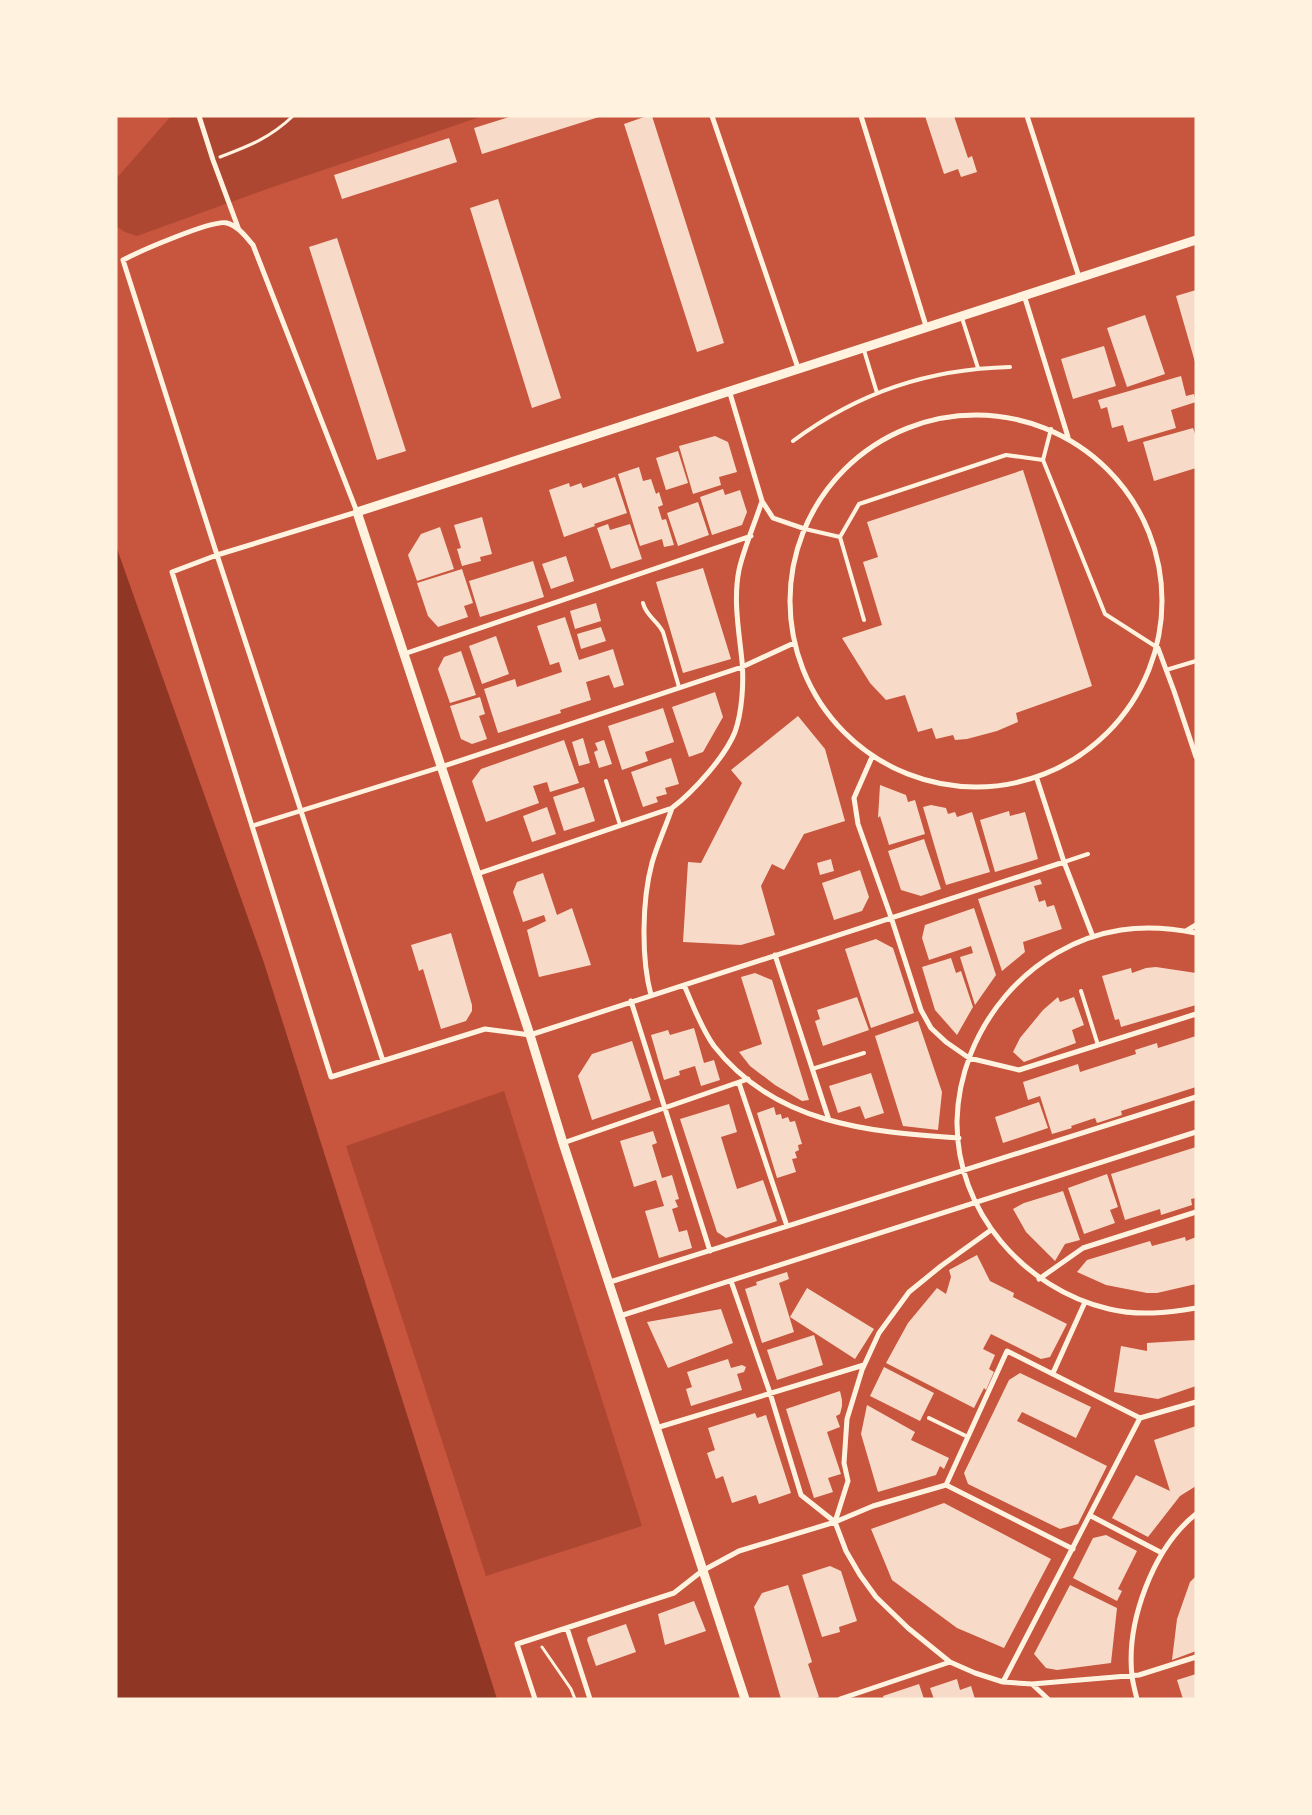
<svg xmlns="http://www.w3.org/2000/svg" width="1312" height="1815" font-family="'Source Serif 4',serif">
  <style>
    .green { fill: #ae4732 }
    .water { fill: #8f3625 }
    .building { fill: #f7dbc8 }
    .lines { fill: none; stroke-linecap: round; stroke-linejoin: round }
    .path { stroke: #fff3e0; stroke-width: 3 }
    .service { stroke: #fff3e0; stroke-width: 4 }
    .pedestrian { stroke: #fff3e0; stroke-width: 4.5 }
    .minor { stroke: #fff3e0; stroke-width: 5 }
    .tertiary { stroke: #fff3e0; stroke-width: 9 }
  </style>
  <rect width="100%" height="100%" fill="#c8553d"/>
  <path class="green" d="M171 116H483L267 189 137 236 125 232 116 226V179Z
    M504 1091 642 1526 486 1576 346 1146Z"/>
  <path class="water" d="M116 546 264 963 497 1699H116Z"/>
  <path class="building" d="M512 116H599V117L482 154 474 128Z
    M647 116H652L724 343 697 352 624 124Z
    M925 116H954L968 158 972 156 977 172 961 177 958 169 944 174Z
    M449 138 457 162 342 199 334 175Z
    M498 199 561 398 532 408 470 208Z
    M337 238 406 451 377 460 309 247Z
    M1196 290V362H1195L1176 296Z
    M1145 315 1165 374 1127 387 1107 328Z
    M1104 346 1116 386 1073 399 1061 359Z
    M1181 376 1186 396 1194 394 1196 402 1171 410 1176 428 1128 442 1123 425 1112 428 1107 407 1101 409 1098 400Z
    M1193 428 1196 437V468L1154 481 1143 442Z
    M715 436 728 442 737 472 719 477 721 485 693 494 679 446Z
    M678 451 688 483 666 490 656 458Z
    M639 467 643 481 651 479 656 494 659 492 663 505 658 507 662 520 666 519 674 545 664 547 662 539 640 546 618 474Z
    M1023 470 1092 686 1016 713 1018 722 997 731 967 739 955 740 953 735 936 739 932 728 918 732 905 695 886 700 870 683 842 638 882 625 863 562 878 557 867 522Z
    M615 477 627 513 594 524 595 526 564 537 549 490 569 483 570 487 581 483 583 488Z
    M723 489 725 495 740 490 747 512 742 525 712 535 700 497Z
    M698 502 709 535 678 546 667 513Z
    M482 517 492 554 480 557 481 561 462 566 457 549 461 548 454 525Z
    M608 524 610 530 630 524 642 559 611 569 597 528Z
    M440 527 454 569 417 581 408 555 421 534Z
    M566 556 574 581 551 589 542 564Z
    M533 561 544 597 480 617 469 581Z
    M703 568 731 659 683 673 656 582Z
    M462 569 473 603 464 606 468 617 438 627 428 616 417 583Z
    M596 603 601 621 575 629 570 611Z
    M565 617 579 660 613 649 624 685 614 688 609 675 586 682 591 700 560 710 561 713 498 733 484 689 515 679 517 687 562 672 559 662 550 665 537 626Z
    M601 627 606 641 581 649 577 634Z
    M496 636 509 674 482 684 469 646Z
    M461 651 476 695 450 703 438 669 444 657Z
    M715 692 723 717 703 752 689 757 672 707Z
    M480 697 485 714 479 716 487 739 472 744 461 739 450 706Z
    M663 708 674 742 645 752 648 761 622 770 608 726Z
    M798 716 825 749 845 821 804 834 784 870 772 864 761 886 775 935 741 945 683 942 688 862 701 863 742 783 731 770Z
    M583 738 590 763 579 766 572 742Z
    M564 740 579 783 550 792 547 782 533 786 539 803 486 822 472 781 481 769Z
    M604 740 612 764 599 768 594 752 598 750 595 743Z
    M671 758 679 784 665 788 667 794 656 797 658 802 643 807 631 772Z
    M880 785 906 795 908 802 915 800 925 834 889 845 880 816 878 818Z
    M584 787 595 821 564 831 553 797Z
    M931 805 946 808 948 814 955 812 957 817 972 812 990 872 946 885 923 807Z
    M547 807 556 834 532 842 523 816Z
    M1009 811 1010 816 1025 812 1038 859 995 872 980 820Z
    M924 839 941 889 921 896 901 890 888 851Z
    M831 859 834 871 820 875 817 863Z
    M860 870 869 897 862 911 834 920 822 883Z
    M543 873 557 915 572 908 591 965 539 977 527 930 546 921 544 915 523 922 513 892 517 882Z
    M1040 879 1042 884 1034 886 1039 902 1045 900 1047 907 1054 905 1062 929 1023 942 1025 952 1002 971 978 899Z
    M974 908 996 975 975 1005 960 957 973 953 971 946 929 960 922 938 925 925Z
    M451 933 472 1005V1011L466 1021 441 1029 423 969 419 971 411 945Z
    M876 939 893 948 914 1013 871 1028 845 949Z
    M951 958 956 973 961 971 973 1007 957 1035 935 1010 922 967Z
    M1156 967 1196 973V1005L1121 1027 1119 1019 1115 1020 1102 976 1131 968 1132 973 1146 968Z
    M755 973 772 980 809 1100 802 1101 775 1085 750 1066 739 1052 762 1044 741 977Z
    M857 997 869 1030 823 1046 815 1021 820 1019 817 1010Z
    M1058 997 1060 1002 1074 997 1084 1025 1072 1030 1076 1043 1024 1062 1013 1052 1020 1038 1043 1010Z
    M918 1021 942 1092 938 1130 903 1126 875 1036Z
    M694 1028 704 1063 714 1060 720 1080 701 1086 695 1066 679 1071 680 1075 664 1080 651 1035 668 1030 670 1035Z
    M1196 1036V1087L1121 1111 1122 1115 1097 1123 1095 1118 1071 1126 1072 1128 1052 1134 1040 1096 1028 1100 1023 1082 1078 1064 1080 1072 1136 1054 1135 1050 1157 1043 1158 1048Z
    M632 1041 651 1100 592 1120 578 1076 592 1054Z
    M871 1073 884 1113 865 1119 860 1106 838 1113 829 1086Z
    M1039 1102 1048 1128 1003 1143 995 1117Z
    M729 1104 737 1132 721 1137 737 1189 763 1180 777 1221 726 1238 717 1232 680 1119Z
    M774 1107 776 1115 781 1114 782 1119 788 1117 790 1122 795 1121 802 1144 798 1145 799 1150 795 1152 797 1158 792 1159 796 1172 777 1178 757 1113Z
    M653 1131 657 1143 652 1145 662 1178 672 1175 679 1199 675 1200 678 1207 672 1209 679 1232 687 1230 692 1248 659 1258 645 1211 664 1206 656 1180 634 1187 620 1141Z
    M1196 1147V1198L1191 1199 1192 1205 1161 1215 1160 1209 1125 1220 1111 1174Z
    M1107 1174 1118 1207 1110 1210 1115 1223 1084 1234 1068 1188Z
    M1063 1191 1080 1240 1065 1244 1055 1261 1026 1232 1013 1209 1024 1203Z
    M1185 1237 1186 1241 1196 1237V1284L1157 1293H1147L1106 1285 1077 1272 1087 1260 1150 1241 1152 1246Z
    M977 1255 990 1281 1014 1293 1013 1297 1067 1324 1050 1357 1041 1359 991 1334 983 1349 995 1355 989 1369 994 1372 986 1390 984 1388 974 1408 886 1363 908 1323 937 1288 946 1294 951 1277 949 1270Z
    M787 1272 789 1279 779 1283 794 1332 762 1343 745 1289 757 1285 756 1282Z
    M807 1288 874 1329 855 1359 790 1317Z
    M721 1309 733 1343 668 1368 647 1322Z
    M814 1335 823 1365 777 1380 767 1350Z
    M1196 1340V1386L1158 1399 1114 1392 1121 1346 1147 1351V1343Z
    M728 1359 731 1368 742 1365 746 1367 744 1372 737 1374 742 1390 691 1406 686 1389 692 1387 687 1372Z
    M884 1367 934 1393 920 1421 870 1396Z
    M1020 1373 1091 1407 1076 1438 1022 1412 1017 1421 1107 1466 1078 1524 1060 1529 968 1484 964 1473 1009 1380Z
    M840 1391 842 1400V1406L840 1414 836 1416 840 1427 827 1432 841 1474 828 1478 833 1492 814 1498 786 1409Z
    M867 1405 915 1432 911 1440 949 1458 944 1469 940 1466 936 1475 878 1492 861 1434Z
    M755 1413 757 1418 766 1415 791 1493 759 1504 756 1495 732 1503 723 1476 716 1479 707 1453 715 1450 708 1428Z
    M1196 1426V1486L1180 1496 1148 1537 1112 1518 1136 1475 1170 1491 1154 1440Z
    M944 1503 1051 1559 1004 1648 957 1628 892 1580 871 1529Z
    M1106 1535 1137 1551 1118 1589 1122 1591 1117 1601 1073 1578 1093 1538Z
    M830 1566 841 1571 857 1621 839 1627 840 1632 822 1637 802 1575Z
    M1196 1576V1651L1172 1660 1177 1619 1190 1582Z
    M788 1585 812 1662 808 1664 819 1697 814 1699H781L754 1607 762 1593Z
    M1070 1585 1117 1608 1111 1663 1057 1670 1046 1668 1034 1654Z
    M694 1601 706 1631 665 1645 658 1614Z
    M626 1624 636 1652 596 1666 587 1640 588 1637Z
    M1196 1674V1699H1183L1177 1680Z
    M957 1679 960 1690 971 1686 975 1699H934L930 1688Z
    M919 1684 924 1699H884L883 1696Z"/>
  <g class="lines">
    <path class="path" d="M220 157C249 146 270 138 293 116
      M542 1647 571 1689 575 1699"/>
    <path class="service" d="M962 318 978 368
      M863 347 877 393
      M1051 429 1043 460 1105 614 1158 648
      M793 441C859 392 929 369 1010 367
      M805 529 840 537 859 504 1006 455 1043 460
      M840 537 864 620
      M643 603C646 616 657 620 663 632L679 687
      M1166 670 1196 661
      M606 781 620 825
      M1064 862 1088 854
      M1081 991 1098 1045
      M812 1069 864 1053
      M929 1418 968 1437"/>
    <path class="pedestrian" d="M252 826 441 767"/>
    <path class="minor" d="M199 116 213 160 239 230
      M712 116 798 368
      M861 116 926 326
      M1027 116 1079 277
      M1024 295 1068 437
      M729 390 762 501 773 518 805 529
      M790 601a186 186 0 1 1 372 0a186 186 0 1 1-372 0Z
      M1158 648 1174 691 1196 757
      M404 654 751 536
      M872 757 854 798 858 824 891 917 921 1010 931 1028 946 1042 969 1058 1019 1070 1196 1014
      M441 767 742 667 794 643
      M1037 779 1064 862 1093 937
      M477 874 672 808C693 792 725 757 735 732 742 712 744 683 742 661 739 631 733 600 739 570 744 548 755 523 762 501
      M1186 931 1196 925
      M1196 933C1171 928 1146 926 1121 930 1029 944 959 1029 957 1121 956 1211 1024 1289 1109 1309 1138 1316 1167 1313 1196 1308
      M775 955 829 1120
      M684 985C693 1005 701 1028 714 1046 775 1124 868 1132 959 1138
      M651 995C641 958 642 900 652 863 657 845 666 826 672 808
      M631 1001 710 1251
      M383 1061 217 555 123 260C138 252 213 219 227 223 238 226 246 237 253 245L357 512 217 555 172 572 331 1077 485 1029 530 1035 1064 862
      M739 1083 787 1226
      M563 1143 748 1079
      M1039 1279 1083 1248 1196 1212
      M731 1281 770 1393 801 1495 835 1522 846 1551 860 1575 876 1597 908 1628 950 1662 975 1673 1003 1682 1032 1684 1048 1699
      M610 1282 1196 1097
      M620 1316 1196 1132
      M1053 1373 1085 1302
      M656 1428 864 1365
      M946 1485 1007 1351 1140 1418 1196 1402
      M1091 1516 1162 1553
      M835 1522 848 1481 844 1463 847 1419 862 1370 879 1333 909 1292 941 1266 991 1230
      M567 1628 590 1699
      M1003 1682 1140 1418
      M1032 1684 1139 1675 1196 1657
      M535 1699 517 1644 674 1593 702 1571 739 1551 835 1522 873 1506 946 1485 1073 1549
      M840 1699 950 1662
      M1137 1699C1135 1691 1133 1684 1132 1676 1126 1622 1153 1548 1196 1514"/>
    <path class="tertiary" d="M745 1699 563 1143 530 1035 357 512 1196 240"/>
  </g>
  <rect width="1312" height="1815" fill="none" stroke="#fff3e0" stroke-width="235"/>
</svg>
